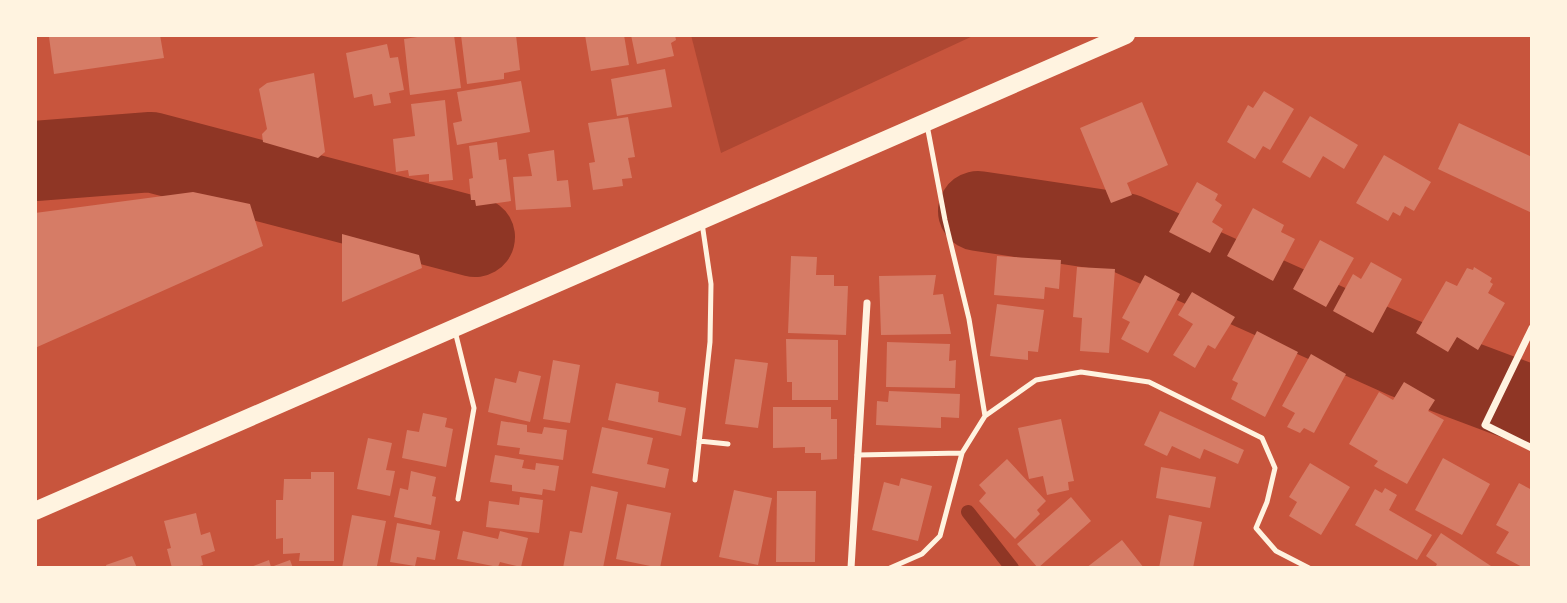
<svg xmlns="http://www.w3.org/2000/svg" width="1567" height="603" font-family="'Open Sans',sans-serif">
  <style>
    .green { fill: #ae4732 }
    .lines { fill: none; stroke-linecap: round; stroke-linejoin: round }
    .stream { stroke: #8f3625; stroke-width: 14 }
    .river { stroke: #8f3625; stroke-width: 80 }
    .building { fill: #d67c66 }
    .service { stroke: #fff3e0; stroke-width: 5 }
    .minor { stroke: #fff3e0; stroke-width: 7 }
    .primary { stroke: #fff3e0; stroke-width: 18 }
  </style>
  <rect width="100%" height="100%" fill="#c8553d"/>
  <path class="green" d="M691 35H975L721 153Z"/>
  <g class="lines">
    <path class="stream" d="M968 512 1012 568"/>
    <path class="river" d="M35 161 151 152 475 237
      M978 211 1125 233 1404 358 1532 406"/>
  </g>
  <path class="building" d="M160 35 164 58 54 74 49 37Z
    M431 35H454L461 88 410 95 404 39Z
    M461 35H516L520 70 504 73V79L467 84Z
    M585 35H624L629 65 591 71Z
    M631 35H675L676 40 671 43 674 56 637 64Z
    M387 44 390 58 398 57 404 90 389 93 391 103 374 106 372 94 354 98 346 53Z
    M665 69 672 107 617 116 611 79Z
    M314 73 325 152 318 158 263 142 262 134 267 129 259 89 267 83Z
    M521 81 530 132 457 145 453 123 462 121 457 92Z
    M1264 91 1294 109 1270 150 1263 146 1255 159 1227 142 1248 105 1253 108Z
    M445 100 453 180 429 182V174L409 176 408 170 396 172 393 139 415 136 411 104Z
    M1142 102 1168 165 1127 183 1132 195 1111 203 1080 128Z
    M1310 116 1358 145 1344 169 1323 156 1310 178 1282 162Z
    M628 117 635 157 628 158 632 178 622 179 623 186 593 190 589 163 595 162 588 123Z
    M1459 123 1532 157V213L1438 169Z
    M497 142 499 160 506 159 511 201 476 206 475 200H471L469 179 473 178 469 146Z
    M554 150 557 181 568 180 571 207 516 210 513 177 532 176 528 154Z
    M1384 155 1431 182 1414 211 1405 206 1400 216 1393 212 1388 221 1356 203Z
    M1197 182 1218 194 1215 200 1222 205 1212 222 1223 229 1210 253 1169 232Z
    M193 192 250 204 263 246 35 348V213Z
    M1253 208 1284 225 1281 232 1295 239 1273 281 1227 256Z
    M342 234 419 255 422 268 342 302Z
    M1320 240 1354 258 1326 307 1293 289Z
    M791 256 817 257 816 275H834V286H848L846 335 788 333Z
    M997 256 1061 260 1059 289 1045 287 1044 299 994 295Z
    M1371 262 1402 279 1373 333 1333 311 1353 274 1361 279Z
    M1077 267 1115 269 1109 353 1080 351 1082 318 1073 317Z
    M1474 267 1492 278 1490 282 1493 284 1488 293 1505 303 1478 350 1457 337 1448 352 1416 333 1446 281 1457 286 1467 268 1473 270Z
    M936 275 933 295 943 294 951 334 881 335 879 276Z
    M1145 275 1180 294 1148 353 1121 339 1130 322 1122 318Z
    M1192 292 1235 317 1215 349 1208 345 1195 368 1173 355 1193 324 1178 315Z
    M997 304 1044 310 1038 352 1028 351V360L990 356Z
    M1257 331 1298 352 1265 417 1231 399 1238 383 1232 380Z
    M786 339 838 340V400H792V382H787Z
    M887 342 950 344 949 361 956 360 955 388 886 387Z
    M1311 354 1346 374 1314 433 1304 428 1300 433 1287 427 1295 413 1282 406Z
    M735 359 768 363 758 428 725 424Z
    M553 360 580 365 570 423 543 419Z
    M519 371 541 376 530 422 488 412 495 378 516 383Z
    M1404 382 1435 400 1428 411 1444 420 1407 484 1374 466 1378 461 1349 444 1379 392 1393 400Z
    M616 383 659 392 658 402 686 408 681 436 608 420Z
    M889 391 960 394 959 418 941 417V428L876 425 877 401 888 402Z
    M773 407H831V419H837V459L821 460V453H805V447L773 448Z
    M1160 411 1244 450 1238 464 1204 449 1200 459 1172 446 1167 456 1144 445Z
    M423 413 447 418 445 427 453 429 446 467 402 458 407 430 419 432Z
    M1061 419 1074 481 1068 482 1069 490 1047 495 1043 476 1029 479 1018 428Z
    M501 421 527 425V432L542 434 544 427 567 430 563 460 519 454 520 448 497 445Z
    M602 427 653 438 647 464 669 469 665 488 592 473Z
    M368 438 392 443 386 470 395 471 390 496 357 489Z
    M495 455 524 460 522 468 535 470 536 463 559 466 555 491 543 489 542 495 512 491V485L490 482Z
    M1443 458 1490 484 1462 535 1415 510Z
    M1007 459 1046 501 1037 510 1040 514 1015 539 979 501 986 493 979 485Z
    M1310 463 1350 487 1321 535 1289 516 1297 502 1289 497Z
    M1161 467 1216 477 1210 508 1156 498Z
    M411 471 436 477 432 496 436 497 431 525 394 517 400 488 408 490Z
    M311 472H334V561H299L300 553 283 554V538L276 539V500H283L284 479H311Z
    M901 478 932 486 918 541 872 530 884 482 899 486Z
    M1519 483 1532 490V568H1524L1496 553 1509 532 1496 525Z
    M591 486 618 492 603 568H563L570 531 582 533Z
    M1385 488 1397 495 1389 510 1432 535 1417 560 1355 525 1375 489 1382 493Z
    M734 490 772 498 758 565 719 557Z
    M777 491H816L815 562H776Z
    M520 497 543 500 539 533 486 527 489 501 519 505Z
    M1071 497 1091 521 1038 568 1017 544Z
    M627 504 671 513 660 568 616 559Z
    M196 513 201 535 210 532 215 551 201 556 203 565 192 568H172L167 549 171 548 164 521Z
    M352 515 386 521 377 566 342 568Z
    M1169 515 1202 522 1193 568H1159Z
    M397 523 440 531 435 560 417 557 415 566 390 562Z
    M463 531 498 539 500 531 528 538 521 567 500 562 498 567 457 559Z
    M1441 533 1494 568H1435L1437 564 1426 556Z
    M1122 540 1144 568H1086Z
    M132 556 137 568H107L106 565Z
    M269 560 271 567 290 560 293 568H248Z"/>
  <g class="lines">
    <path class="service" d="M927 125 945 220 969 319 985 416
      M455 331 474 408 458 499
      M699 441 728 444
      M857 455 962 453
      M695 480 710 342 711 284 702 223
      M890 568 922 554 940 536 962 453 985 416 1036 380 1081 372 1149 382 1262 438 1275 468 1267 502 1256 528 1276 551 1309 568"/>
    <path class="minor" d="M1532 328 1485 425 1532 448
      M851 568 867 303"/>
    <path class="primary" d="M35 511 1126 35"/>
  </g>
  <rect width="1567" height="603" fill="none" stroke="#fff3e0" stroke-width="74"/>
</svg>
